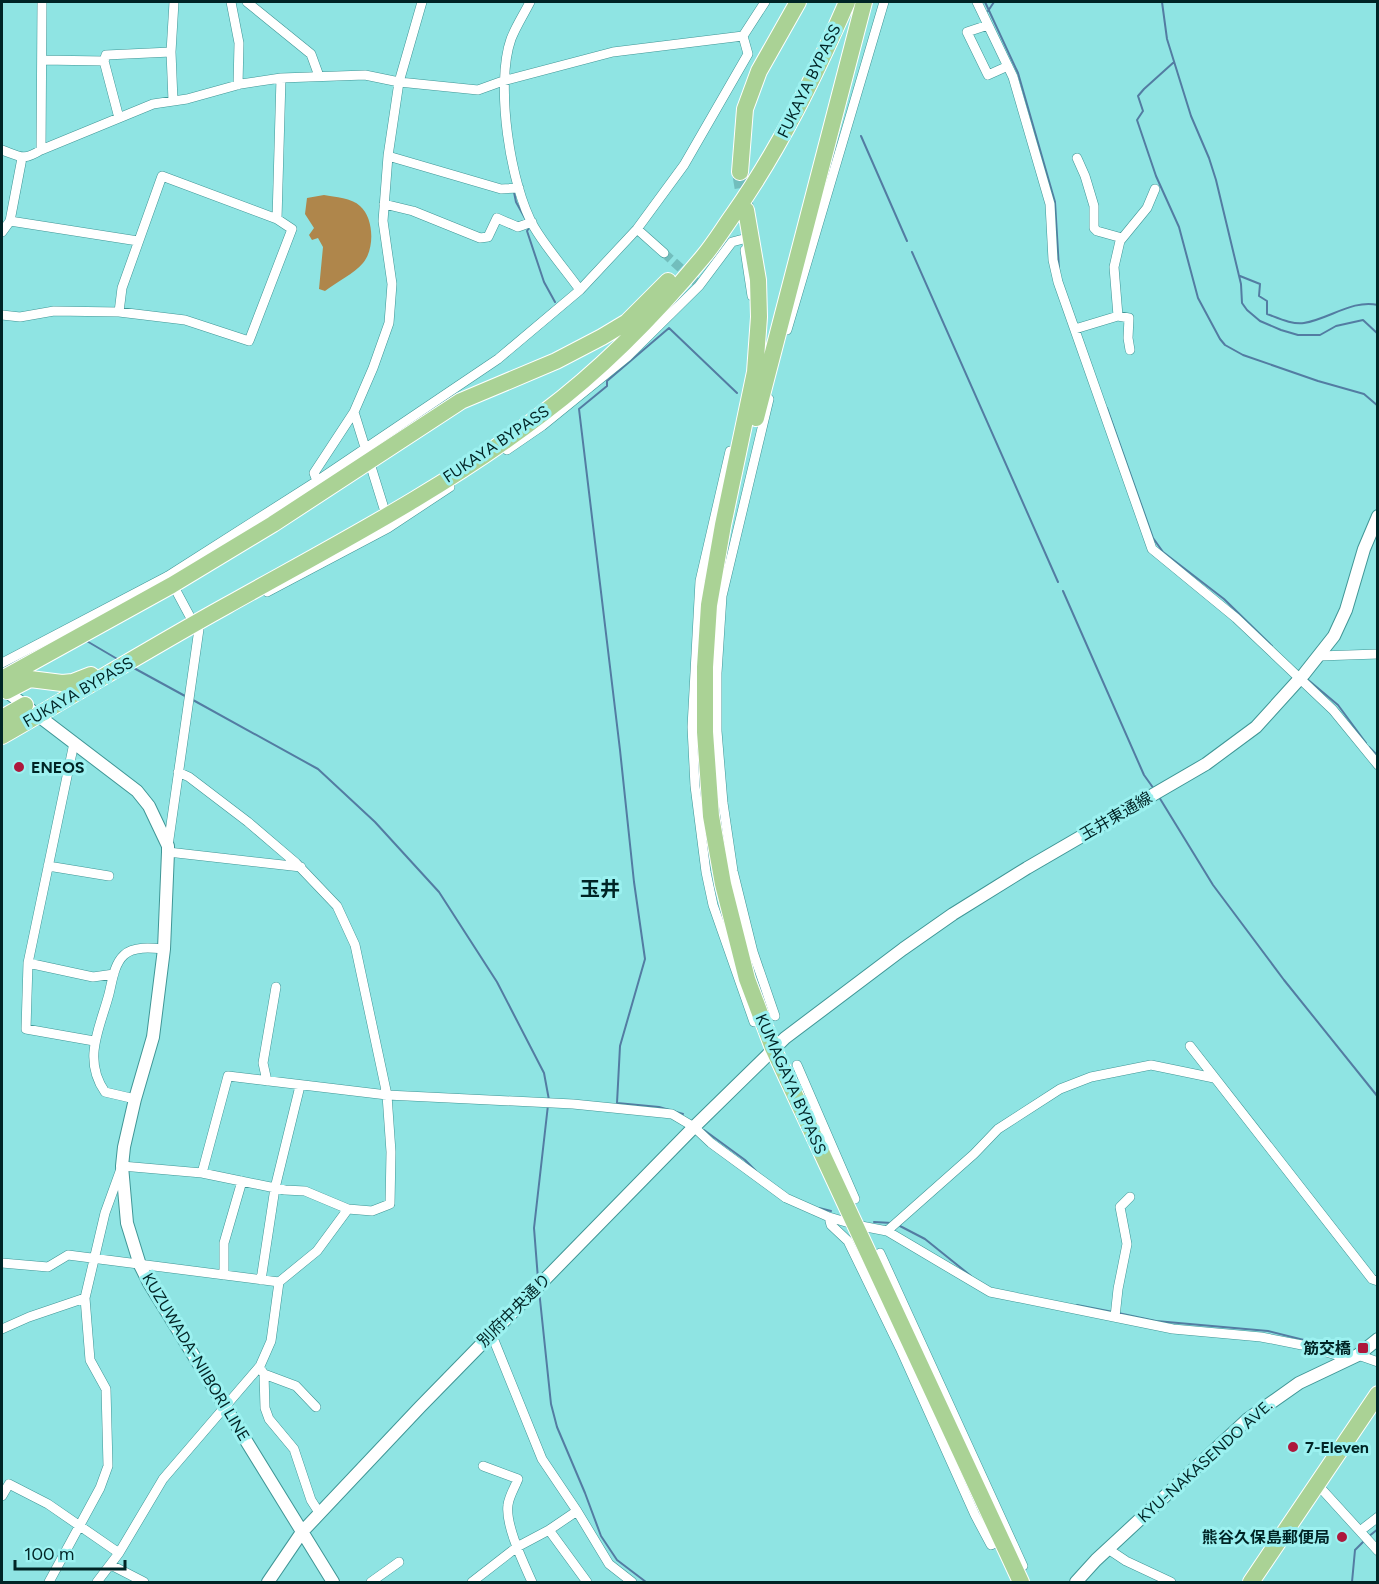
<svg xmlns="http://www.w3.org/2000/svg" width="1379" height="1584" font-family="Figtree,'Noto Sans JP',sans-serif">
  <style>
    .forest { fill: #af864b }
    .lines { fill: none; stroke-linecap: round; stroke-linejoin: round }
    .stream { stroke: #537ca2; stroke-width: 2 }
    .street-tunnel { stroke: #72bebd; stroke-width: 9; stroke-dasharray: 9 4.5; stroke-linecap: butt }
    .highway-tunnel { stroke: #72bebd; stroke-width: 16; stroke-dasharray: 16 8; stroke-linecap: butt }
    .street-casing { stroke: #3f9696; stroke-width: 10 }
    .secondary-casing { stroke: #3f9696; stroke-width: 14 }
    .highway-casing { stroke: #fff; stroke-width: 18 }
    .street { stroke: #fff; stroke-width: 9 }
    .secondary { stroke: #fff; stroke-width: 12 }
    .highway { stroke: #aad295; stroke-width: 16 }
    .poi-dot { fill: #ad183c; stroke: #9cf1f0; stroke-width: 2 }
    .labels { text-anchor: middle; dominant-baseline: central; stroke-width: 6; stroke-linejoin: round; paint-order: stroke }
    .street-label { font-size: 16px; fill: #002425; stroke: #9cf1f0 }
    .poi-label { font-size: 16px; font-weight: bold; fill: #002425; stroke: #9cf1f0; text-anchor: start }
    .quarter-label { font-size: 20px; font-weight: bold; fill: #002425; stroke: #9cf1f0 }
  </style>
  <rect width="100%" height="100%" fill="#8fe4e3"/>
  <path class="forest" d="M324 195C335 197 352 198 360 206 374 218 375 249 363 263 355 273 335 283 325 291L319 289 323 247 318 238 312 240 309 235 314 228 305 214 307 198Z"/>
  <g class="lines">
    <path class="stream" d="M985 2 1018 73 1055 202 1059 269
      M1162 2 1167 39 1191 116 1209 158 1216 180 1241 284 1242 303 1247 310 1260 321 1281 330 1298 335H1320L1336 326 1363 320 1378 334
      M988 11 994 2
      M1174 62 1144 89 1138 96 1143 111 1137 120 1156 176 1179 227 1198 298 1220 339 1225 345 1243 355 1318 381 1364 394 1378 406
      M861 136 907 241
      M514 192 516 202 526 220
      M529 228 527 231 544 282 555 302
      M912 252 1058 582
      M1240 276 1260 284 1259 296 1267 301V314C1278 318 1293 325 1304 323 1329 319 1353 299 1378 305
      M1107 408 1153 538 1163 552 1224 599 1272 646
      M1063 591 1144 775 1154 789
      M85 640 119 660
      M6 667 19 659
      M132 667 185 696
      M1307 679 1338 705 1366 743
      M193 700 318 769 375 822 439 892 497 982 544 1073 549 1100
      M1369 747 1378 756
      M1159 797 1213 885 1284 980 1378 1097
      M683 1114 659 1107 617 1103 620 1046 645 959 634 882 620 750 579 409 607 386V381L669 328 737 393
      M704 1130 745 1160 756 1171
      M819 1208 831 1211
      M874 1222 892 1223
      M898 1225 925 1239 971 1276
      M538 1279 534 1228 548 1105
      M539 1290 551 1404 557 1427 585 1493 601 1536 617 1560 646 1582
      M1077 1305 1113 1312
      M1118 1313 1156 1321 1268 1331 1352 1352
      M1368 1537 1378 1529
      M1352 1582 1355 1550 1364 1541"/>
    <path class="street-tunnel" d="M664 253 696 282"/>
    <path class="highway-tunnel" d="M740 172 746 209"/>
    <g class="street-casing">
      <path id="street" d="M231 2 239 43 238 85
        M247 2 311 54 319 76
        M530 2C524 14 516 26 511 39 495 84 510 185 534 227 547 249 565 269 580 290
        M977 2 1013 77 1050 204 1053 260 1058 282 1152 549 1236 618 1333 710 1378 765
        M988 25 967 32 988 75 1008 66
        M42 60 104 61 106 55 171 52
        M104 61 119 118
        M173 101 171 52 174 2
        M2 150C21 157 23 161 41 150L153 104 187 99 241 84 281 78 365 75 399 82 478 90 503 81 613 52 743 36
        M41 150 42 2
        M388 156 501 189 519 188
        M1077 158 1085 176 1094 206V228L1097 231 1122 238
        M384 204 413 211 480 238 488 237 497 218 518 227 532 222
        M277 219 281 78
        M10 221 138 241
        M637 229 664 253
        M2 232 10 221 22 158
        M745 250 752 296
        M2 315 20 317 54 311 119 312 185 320 249 341 292 229 277 219 162 176 122 288 119 312
        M1118 316 1114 267 1120 241 1147 208 1155 189
        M1075 329 1118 316 1129 318 1128 338 1130 350
        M787 330 884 2
        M769 399 722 596 717 673V731L723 803 733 871 753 952 775 1016
        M354 412 387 518
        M507 450 542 426 627 357 699 286 732 242 751 237
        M730 451 700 581 692 727 695 786 706 872 713 905 754 1022
        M317 481 314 473 354 412 373 368 389 323 392 284 383 221 388 156 399 82 422 2
        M172 583 195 626
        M267 592 388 528 450 487
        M1319 656 1378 654
        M2 663 168 576 317 481 498 359 580 290 637 229 684 165 748 54 743 36 765 2
        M74 743 28 963 26 1029 94 1041
        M168 846 199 629
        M168 852 301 867
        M48 866 109 876
        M28 963 93 977 114 974
        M1190 1046 1365 1270 1372 1279 1378 1281
        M797 1065 855 1199
        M267 1081 263 1063 276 987
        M135 1099 105 1092C82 1059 100 1028 109 994 112 982 114 964 124 955 134 946 152 948 164 949
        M202 1173 228 1076 387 1095 573 1104 672 1114 694 1127 711 1143 786 1198 829 1217 856 1225 887 1231 990 1292 1173 1329 1261 1337 1302 1345 1350 1359
        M829 1217 831 1225 848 1241 900 1348 975 1515 991 1545 1001 1540
        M887 1231 974 1154 998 1129 1060 1089 1091 1077 1151 1065 1214 1078
        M880 1253 1023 1566
        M2 1263 48 1267 68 1255 279 1282
        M224 1275V1243L242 1181
        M261 1280 275 1188 300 1086
        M1115 1317 1118 1289 1127 1244 1120 1207 1130 1197
        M2 1329 29 1317 85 1298
        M491 1333 542 1459 577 1511 609 1564 632 1582
        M1358 1355 1378 1362
        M262 1371 264 1374 296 1386 316 1407
        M264 1374 265 1408 269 1419 294 1449 311 1500 320 1514
        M483 1466 518 1479C515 1487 509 1496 508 1505 505 1525 524 1564 532 1582
        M1317 1484 1378 1551
        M2 1496 9 1484 48 1504 119 1553
        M549 1530 587 1582
        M1360 1531 1378 1517
        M1108 1549 1126 1561 1171 1582
        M111 1565 144 1582
        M49 1582 100 1488 108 1466 106 1389 90 1360 85 1298 105 1213 122 1166 202 1173 285 1190 305 1191 348 1209 372 1211 390 1204 391 1152 387 1095 355 945 337 906 296 863 248 822 189 777 178 772
        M97 1582 119 1553 163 1479 260 1366 271 1341 279 1282 317 1251 348 1209
        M371 1582 399 1562
        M472 1582 517 1547 549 1530 577 1511"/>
    </g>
    <g class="secondary-casing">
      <path id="secondary" d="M2 688 137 791 149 806 168 846V852L164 949 153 1037 135 1099 124 1147 122 1166 127 1223 140 1265 149 1283 333 1582
        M268 1582 302 1532 420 1407 694 1127 785 1038 903 949 953 914 1027 868 1206 764 1256 727 1304 674 1334 636 1346 610 1364 549 1378 516
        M1076 1582 1096 1560 1248 1419 1299 1383 1358 1355 1378 1339"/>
    </g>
    <g class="highway-casing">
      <path id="highway" d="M740 172 745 109 759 71 798 2
        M746 210 758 280 759 317 755 372 723 525 709 605 705 667V732L711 816 723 884 747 979 773 1048 1021 1582
        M756 418 864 2
        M2 679 172 585 273 524 461 401 556 361 602 337 627 322 668 281
        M7 691 30 679 62 683 73 682 91 675
        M2 718 25 705
        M2 736C77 693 150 648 226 606 333 546 444 489 542 414 602 369 655 315 703 257 714 244 723 229 733 215 780 148 815 76 847 2
        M1251 1582 1378 1394"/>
    </g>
    <use href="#street" class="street"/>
    <use href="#secondary" class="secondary"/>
    <use href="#highway" class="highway"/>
  </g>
  <g class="poi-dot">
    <circle cx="19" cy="767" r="6"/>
    <rect x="1357" y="1342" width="12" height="12" rx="3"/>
    <circle cx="1293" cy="1447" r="6"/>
    <circle cx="1342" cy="1537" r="6"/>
  </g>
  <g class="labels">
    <g class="street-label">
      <text transform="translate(809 81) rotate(-64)">FUKAYA BYPASS</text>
      <text transform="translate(496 444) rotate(-34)">FUKAYA BYPASS</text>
      <text transform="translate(78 692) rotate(-30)">FUKAYA BYPASS</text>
      <text transform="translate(1116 816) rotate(-30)">玉井東通線</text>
      <text transform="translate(791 1084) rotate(66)">KUMAGAYA BYPASS</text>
      <text transform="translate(514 1310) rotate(-45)">別府中央通り</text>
      <text transform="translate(196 1357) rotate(59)">KUZUWADA-NIIBORI LINE</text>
      <text transform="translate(1205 1461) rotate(-42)">KYU-NAKASENDO AVE.</text>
    </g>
    <g class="poi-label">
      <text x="31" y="767">ENEOS</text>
      <text x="1351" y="1348" text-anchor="end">筋交橋</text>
      <text x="1305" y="1447">7-Eleven</text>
      <text x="1330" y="1537" text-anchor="end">熊谷久保島郵便局</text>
    </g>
    <g class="quarter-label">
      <text x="600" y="889">玉井</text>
    </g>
  </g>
  <rect width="1379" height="1584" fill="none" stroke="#002425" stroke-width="6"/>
  <path d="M15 1560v9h110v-9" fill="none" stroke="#002425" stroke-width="3"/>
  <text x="24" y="1560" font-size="18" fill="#002425" stroke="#9cf1f0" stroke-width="4.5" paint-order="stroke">100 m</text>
</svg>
